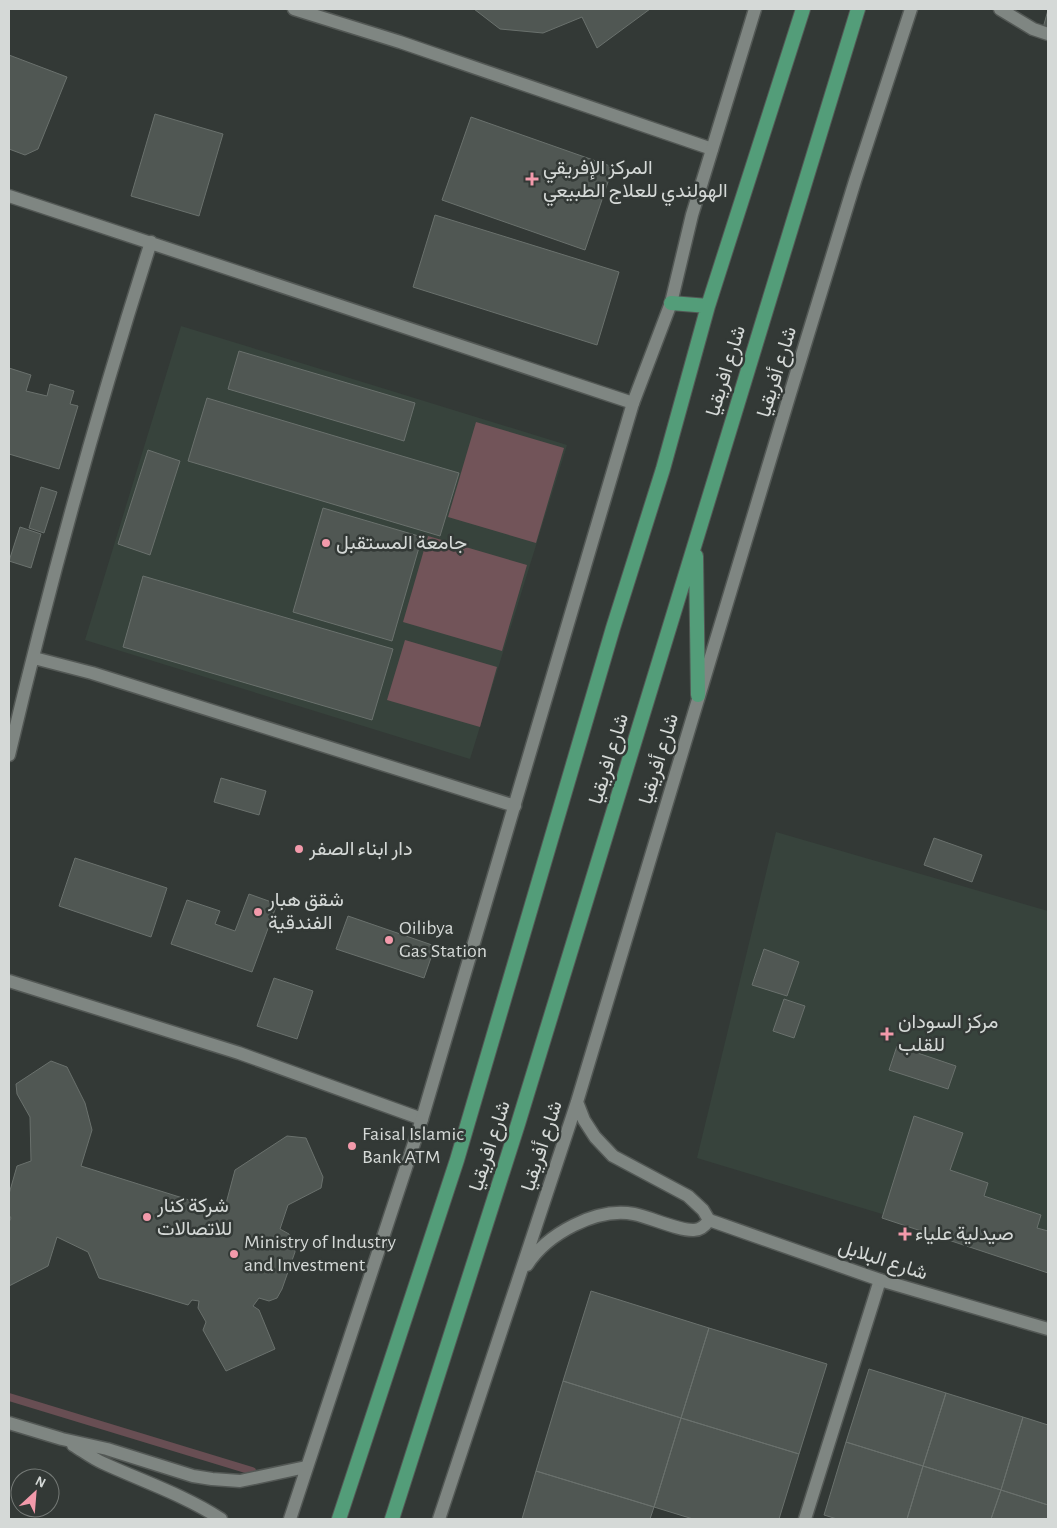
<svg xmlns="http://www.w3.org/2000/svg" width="1057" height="1528" font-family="'Alegreya Sans',Vazirmatn,sans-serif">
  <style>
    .built { fill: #37433c }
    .green { fill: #725459 }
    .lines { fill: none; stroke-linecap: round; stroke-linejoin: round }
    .stream { stroke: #684e53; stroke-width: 8 }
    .building { fill: #505753; stroke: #6a716d }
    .minor-casing { stroke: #535855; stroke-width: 15 }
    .tertiary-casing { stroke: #535855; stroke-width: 15 }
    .trunk-casing { stroke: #535855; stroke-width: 16 }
    .minor { stroke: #7f8682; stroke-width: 12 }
    .tertiary { stroke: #7f8682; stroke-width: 12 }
    .trunk { stroke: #539d79; stroke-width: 14 }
    .poi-dot { fill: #f39aab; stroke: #333936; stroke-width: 2 }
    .labels { text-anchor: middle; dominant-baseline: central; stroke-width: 5; stroke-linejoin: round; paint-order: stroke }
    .poi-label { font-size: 20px; fill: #d5d9d7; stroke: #333936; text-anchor: start }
    .street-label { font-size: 20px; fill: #d5d9d7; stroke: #333936 }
  </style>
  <rect width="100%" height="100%" fill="#333936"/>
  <path class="built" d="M181 326 567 445 470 759 85 640Z
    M776 832 1048 911V1264L697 1158Z"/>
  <path class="green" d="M476 422 564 448 536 543 448 517Z
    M428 536 527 565 502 651 403 622Z
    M405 640 497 667 480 727 387 700Z"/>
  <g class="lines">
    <path class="stream" d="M9 1397 252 1471"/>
  </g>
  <path class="building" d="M474 9H650L597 48 582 17 543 33 500 29Z
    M1048 10V29L1043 28Z
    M9 55 67 77 38 149 25 155 9 149Z
    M155 114 223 134 199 216 131 196Z
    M471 117 613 167 585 250 442 200Z
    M435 215 619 272 597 345 413 287Z
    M239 351 415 403 404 441 228 389Z
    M9 368 31 375 26 391 47 396 50 384 74 391 70 404 78 406 59 469 9 454Z
    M207 398 459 473 440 536 188 461Z
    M148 450 180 461 150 555 118 544Z
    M41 487 57 492 44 533 29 528Z
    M323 508 422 537 392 641 293 612Z
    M20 527 41 534 31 568 9 561Z
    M143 576 393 649 372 720 123 647Z
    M221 778 266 791 259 815 214 802Z
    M934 838 982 855 972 882 924 865Z
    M75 858 167 888 151 937 59 906Z
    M249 894 277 904 252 972 171 944 187 900 220 911 215 924 235 931Z
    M348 916 435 946 424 978 336 949Z
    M764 949 799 962 787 996 752 985Z
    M274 978 313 991 297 1039 257 1026Z
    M784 999 805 1006 794 1038 773 1031Z
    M897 1046 956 1066 948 1089 889 1070Z
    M51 1061 67 1067 85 1103 92 1130 81 1166 224 1211 235 1170 287 1136 306 1138 323 1177 321 1188 288 1205 280 1229 289 1234 294 1244 295 1252 282 1289 277 1298 269 1301 259 1298 253 1306 259 1310 275 1349 226 1371 203 1330 206 1322 198 1308 199 1301 192 1300 188 1305 99 1278 88 1252 57 1237 48 1266 9 1286V1222L11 1218 9 1215V1194L17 1166 31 1161 30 1117 17 1094 16 1084Z
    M914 1116 963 1133 950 1170 988 1183 984 1196 1041 1215 1037 1228 1048 1231V1273L882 1218Z
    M591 1291 709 1328 681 1418 563 1381Z
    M709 1328 827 1364 799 1454 681 1418Z
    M869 1369 946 1393 923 1466 846 1442Z
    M563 1381 681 1418 654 1507 536 1471Z
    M946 1393 1023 1417 1001 1490 923 1466Z
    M1023 1417 1048 1425V1505L1001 1490Z
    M681 1418 799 1454 779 1519H693L654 1507Z
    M846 1442 923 1466 907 1519H837L824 1515Z
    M923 1466 1001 1490 991 1519H907Z
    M536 1471 654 1507 650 1519H522Z
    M1001 1490 1048 1505V1519H991Z"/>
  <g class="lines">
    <g class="minor-casing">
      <path id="minor" d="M294 9 400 42 712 149
        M1000 9 1033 29 1048 34
        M9 196 633 403
        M34 658 92 673 515 806
        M9 755C50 582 97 411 151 242
        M9 981 239 1053 422 1119
        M805 1519 880 1280"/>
    </g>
    <g class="tertiary-casing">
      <path id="tertiary" d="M577 1102 584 1120 595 1137 613 1156 688 1196 703 1210 709 1220 880 1280 1048 1329
        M527 1265C547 1234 596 1207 634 1214 650 1217 679 1231 694 1230 701 1230 705 1226 709 1220
        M9 1423 62 1439 107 1449 193 1476 212 1479 240 1481 306 1467
        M73 1445C83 1451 92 1458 103 1463 142 1481 184 1495 221 1519
        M290 1519 422 1119 633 403 671 303 692 215 755 9
        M439 1519 577 1102 789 397 855 181 911 9"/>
    </g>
    <g class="trunk-casing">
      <path id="trunk" d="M671 303 708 306
        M696 556 698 695
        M339 1519 457 1160 613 628 663 469 708 306 803 9
        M392 1519 518 1124 858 9"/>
    </g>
    <use href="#minor" class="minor"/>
    <use href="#tertiary" class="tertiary"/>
    <use href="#trunk" class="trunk"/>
  </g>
  <g class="poi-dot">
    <path d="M529.5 171.5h5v5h5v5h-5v5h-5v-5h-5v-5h5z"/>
    <circle cx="326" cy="543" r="5"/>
    <circle cx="299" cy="849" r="5"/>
    <circle cx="258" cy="912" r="5"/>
    <circle cx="389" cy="940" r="5"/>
    <path d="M884.5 1026.5h5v5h5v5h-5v5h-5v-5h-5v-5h5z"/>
    <circle cx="352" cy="1146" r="5"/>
    <circle cx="147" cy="1217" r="5"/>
    <path d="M902.5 1226.5h5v5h5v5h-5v5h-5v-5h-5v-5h5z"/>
    <circle cx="234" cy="1254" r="5"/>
  </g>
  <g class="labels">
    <g class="poi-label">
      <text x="543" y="168">المركز الإفريقي<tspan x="543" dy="23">الهولندي للعلاج الطبيعي</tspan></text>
      <text x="336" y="543">جامعة المستقبل</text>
      <text x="309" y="849">دار ابناء الصفر</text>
      <text x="268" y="900">شقق هبار<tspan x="268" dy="23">الفندقية</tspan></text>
      <text x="399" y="928">Oilibya<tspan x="399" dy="23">Gas Station</tspan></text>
      <text x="898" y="1022">مركز السودان<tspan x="898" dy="23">للقلب</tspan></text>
      <text x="362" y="1134">Faisal Islamic<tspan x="362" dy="23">Bank ATM</tspan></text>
      <text x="157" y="1206">شركة كنار<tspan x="157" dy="23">للاتصالات</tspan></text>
      <text x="915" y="1234">صيدلية علياء</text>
      <text x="244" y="1242">Ministry of Industry<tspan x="244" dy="23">and Investment</tspan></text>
    </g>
    <g class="street-label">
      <text transform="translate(726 371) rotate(-73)">شارع افريقيا</text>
      <text transform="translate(777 372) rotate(-73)">شارع أفريقيا</text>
      <text transform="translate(609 759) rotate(-73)">شارع افريقيا</text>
      <text transform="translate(659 759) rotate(-73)">شارع أفريقيا</text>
      <text transform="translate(490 1146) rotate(-72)">شارع افريقيا</text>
      <text transform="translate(542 1146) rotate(-72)">شارع أفريقيا</text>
      <text transform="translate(883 1260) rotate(18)">شارع البلابل</text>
    </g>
  </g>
  <rect width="1057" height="1528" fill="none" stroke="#d5d9d7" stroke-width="20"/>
  <g transform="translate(35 1493) rotate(26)"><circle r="24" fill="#333936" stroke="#747976"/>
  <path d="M0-4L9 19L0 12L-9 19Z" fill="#f39aab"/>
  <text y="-8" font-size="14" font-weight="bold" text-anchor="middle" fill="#d5d9d7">N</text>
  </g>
</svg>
